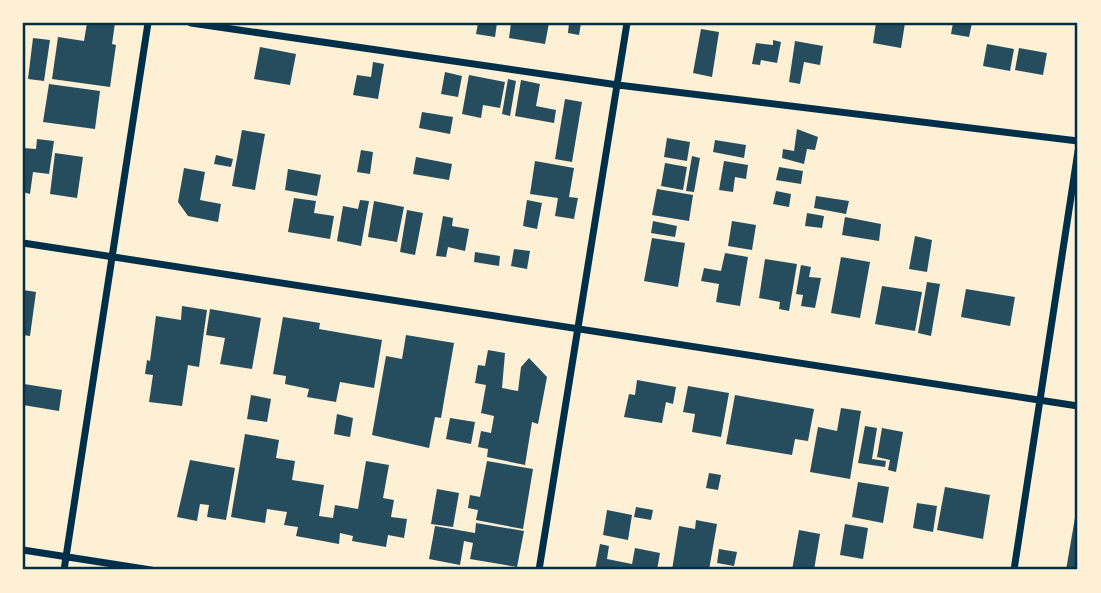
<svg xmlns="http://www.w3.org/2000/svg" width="1101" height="593" font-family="Roboto,sans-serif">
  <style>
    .building { fill: #264d5e }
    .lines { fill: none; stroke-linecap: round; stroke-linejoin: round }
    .minor { stroke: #003049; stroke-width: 7 }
    .neatline { fill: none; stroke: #003049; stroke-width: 2.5 }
  </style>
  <rect width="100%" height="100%" fill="#fdf0d5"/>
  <path class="building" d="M87 23H115L112 44 116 45 110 87 52 79 58 37 84 41Z
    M478 23H497L495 37 476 34Z
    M511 23H549L545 44 509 38Z
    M569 23H581L579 35 568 33Z
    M876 23H905L901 48 873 43Z
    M953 23H972L969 37 951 34Z
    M701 29 719 32 712 77 693 73Z
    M33 38 50 40 44 81 28 79Z
    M773 40 781 42 777 63 761 60 760 65 752 64 756 43 773 45Z
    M795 41 823 46 820 65 804 62 800 84 789 82Z
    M987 44 1014 49 1010 71 983 66Z
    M260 47 296 54 290 85 254 79Z
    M1019 48 1047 53 1043 75 1015 70Z
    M373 62 384 64 378 99 353 95 357 75 371 77Z
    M445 72 462 76 458 97 441 94Z
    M469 75 505 82 500 108 483 105 481 118 462 114Z
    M508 79 516 81 510 116 502 114Z
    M521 80 540 84 536 106 556 110 554 123 515 116Z
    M49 84 100 91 95 129 43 122Z
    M565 99 582 102 572 162 555 159Z
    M422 112 453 117 450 134 419 128Z
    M797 129 818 137 815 150 807 149 804 164 782 158 783 149 794 151Z
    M242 130 265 134 255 190 232 186Z
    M667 138 690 142 687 161 664 157Z
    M37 139 54 141 49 174 33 172 30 194 23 192V148L36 149Z
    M715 140 746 145 744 158 713 152Z
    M361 150 373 152 370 174 357 172Z
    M55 153 83 157 77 198 50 194Z
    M216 155 233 159 231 167 214 164Z
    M692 156 700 158 694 192 686 191Z
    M416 157 452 164 449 180 413 174Z
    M535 161 574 168 569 197 578 198 574 219 555 216 558 198 530 194Z
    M724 161 748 165 746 179 735 177 733 192 719 190Z
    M665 163 687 167 683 190 661 186Z
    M779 167 803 171 801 184 776 180Z
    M184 168 205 172 200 200 221 204 218 222 188 216 178 202Z
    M288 169 321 175 317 196 285 190Z
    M657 189 693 195 689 221 652 215Z
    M776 191 791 194 789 207 773 204Z
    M816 196 849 201 846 214 814 208Z
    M294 198 316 201 314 213 334 216 330 239 288 232Z
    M360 200 369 201 361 246 337 241 343 206 358 209Z
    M527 200 542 203 537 229 523 226Z
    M374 201 404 207 397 242 368 237Z
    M407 210 423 213 415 255 400 252Z
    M807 213 824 216 822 228 805 226Z
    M443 216 453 218 452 226 469 229 465 251 448 247 446 257 436 256Z
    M845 217 881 224 879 241 842 235Z
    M653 221 677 226 675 237 651 233Z
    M732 221 756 225 752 250 728 246Z
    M915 236 932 240 927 272 909 269Z
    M652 238 685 243 678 287 644 281Z
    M514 249 530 251 527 269 511 266Z
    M475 252 500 256 499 266 474 262Z
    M725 253 748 257 740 306 716 302 719 284 701 281 704 268 721 271Z
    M841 257 870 262 860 318 831 313Z
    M765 259 797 264 789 311 779 309 780 302 759 298Z
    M801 265 811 267 809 277 821 278 815 308 801 306 803 295 796 294Z
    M927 282 940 284 931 336 918 333Z
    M882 286 922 292 915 331 875 324Z
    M966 289 1015 297 1010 326 961 317Z
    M23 290 36 292 30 336 23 335Z
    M182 306 207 310 199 367 188 365 182 406 149 402 153 375 145 374 147 360 150 361 156 316 181 320Z
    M210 309 261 318 252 369 220 364 225 338 206 335Z
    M283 317 320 323 319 329 382 340 374 388 340 382 336 402 307 397 309 389 285 384 286 376 273 374Z
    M406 335 454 343 441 418 435 417 429 448 372 435 386 356 402 359Z
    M488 350 505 353 502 388 518 391 521 367 529 358 547 377 538 424 532 422 525 465 487 457 488 449 478 447 481 431 491 433 494 416 481 413 486 385 475 383 478 365 485 366Z
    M637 380 676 387 673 404 666 402 662 423 624 417 629 394 635 395Z
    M24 384 62 390 59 411 23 405Z
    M688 386 729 393 721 437 692 432 695 414 683 412Z
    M251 395 271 399 267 422 247 419Z
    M735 395 814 409 808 441 795 439 792 455 726 444Z
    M841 408 861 411 850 479 810 472 818 427 837 431Z
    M337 414 353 418 350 437 334 434Z
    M450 418 475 422 471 444 446 439Z
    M865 426 877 428 872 459 886 461 885 467 858 463Z
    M882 428 903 432 896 472 888 470 890 460 877 457Z
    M245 434 279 440 276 458 295 461 292 480 324 485 319 516 333 518 335 505 358 509 366 461 389 465 383 498 394 500 391 517 407 519 404 538 388 535 386 547 352 541 353 536 340 533 339 544 296 536 298 527 284 525 287 512 267 509 265 523 231 517Z
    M190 460 235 468 226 520 207 517 209 505 200 504 197 521 177 517Z
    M487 461 533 469 523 529 476 520 478 510 468 508 470 495 480 497Z
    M709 473 721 475 718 490 706 488Z
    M858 482 889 487 883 523 852 517Z
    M945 487 990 495 983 539 937 530Z
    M437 489 459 493 453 527 431 524Z
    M917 503 937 506 933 532 913 528Z
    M1077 506 1078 570H1066Z
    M636 507 653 510 651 520 634 517Z
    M607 510 632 515 628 540 603 535Z
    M696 520 717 524 709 570H672L679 526 695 529Z
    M476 523 524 531 517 567 470 559 473 543 464 541 460 565 429 559 435 526 475 533Z
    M845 524 868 528 863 559 840 555Z
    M799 530 820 534 814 570H792Z
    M600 544 609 546 607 559 632 564 635 548 660 553 657 570H595Z
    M719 549 737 552 734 566 717 563Z"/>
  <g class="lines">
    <path class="minor" d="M191 23 618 85 1078 141
      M23 243 1078 406
      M23 550 151 570
      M64 570 148 23
      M539 570 627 23
      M1014 570 1078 151"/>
  </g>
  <rect width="1101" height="593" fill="none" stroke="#fdf0d5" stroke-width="49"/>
  <rect x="24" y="24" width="1052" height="544" class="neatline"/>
</svg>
